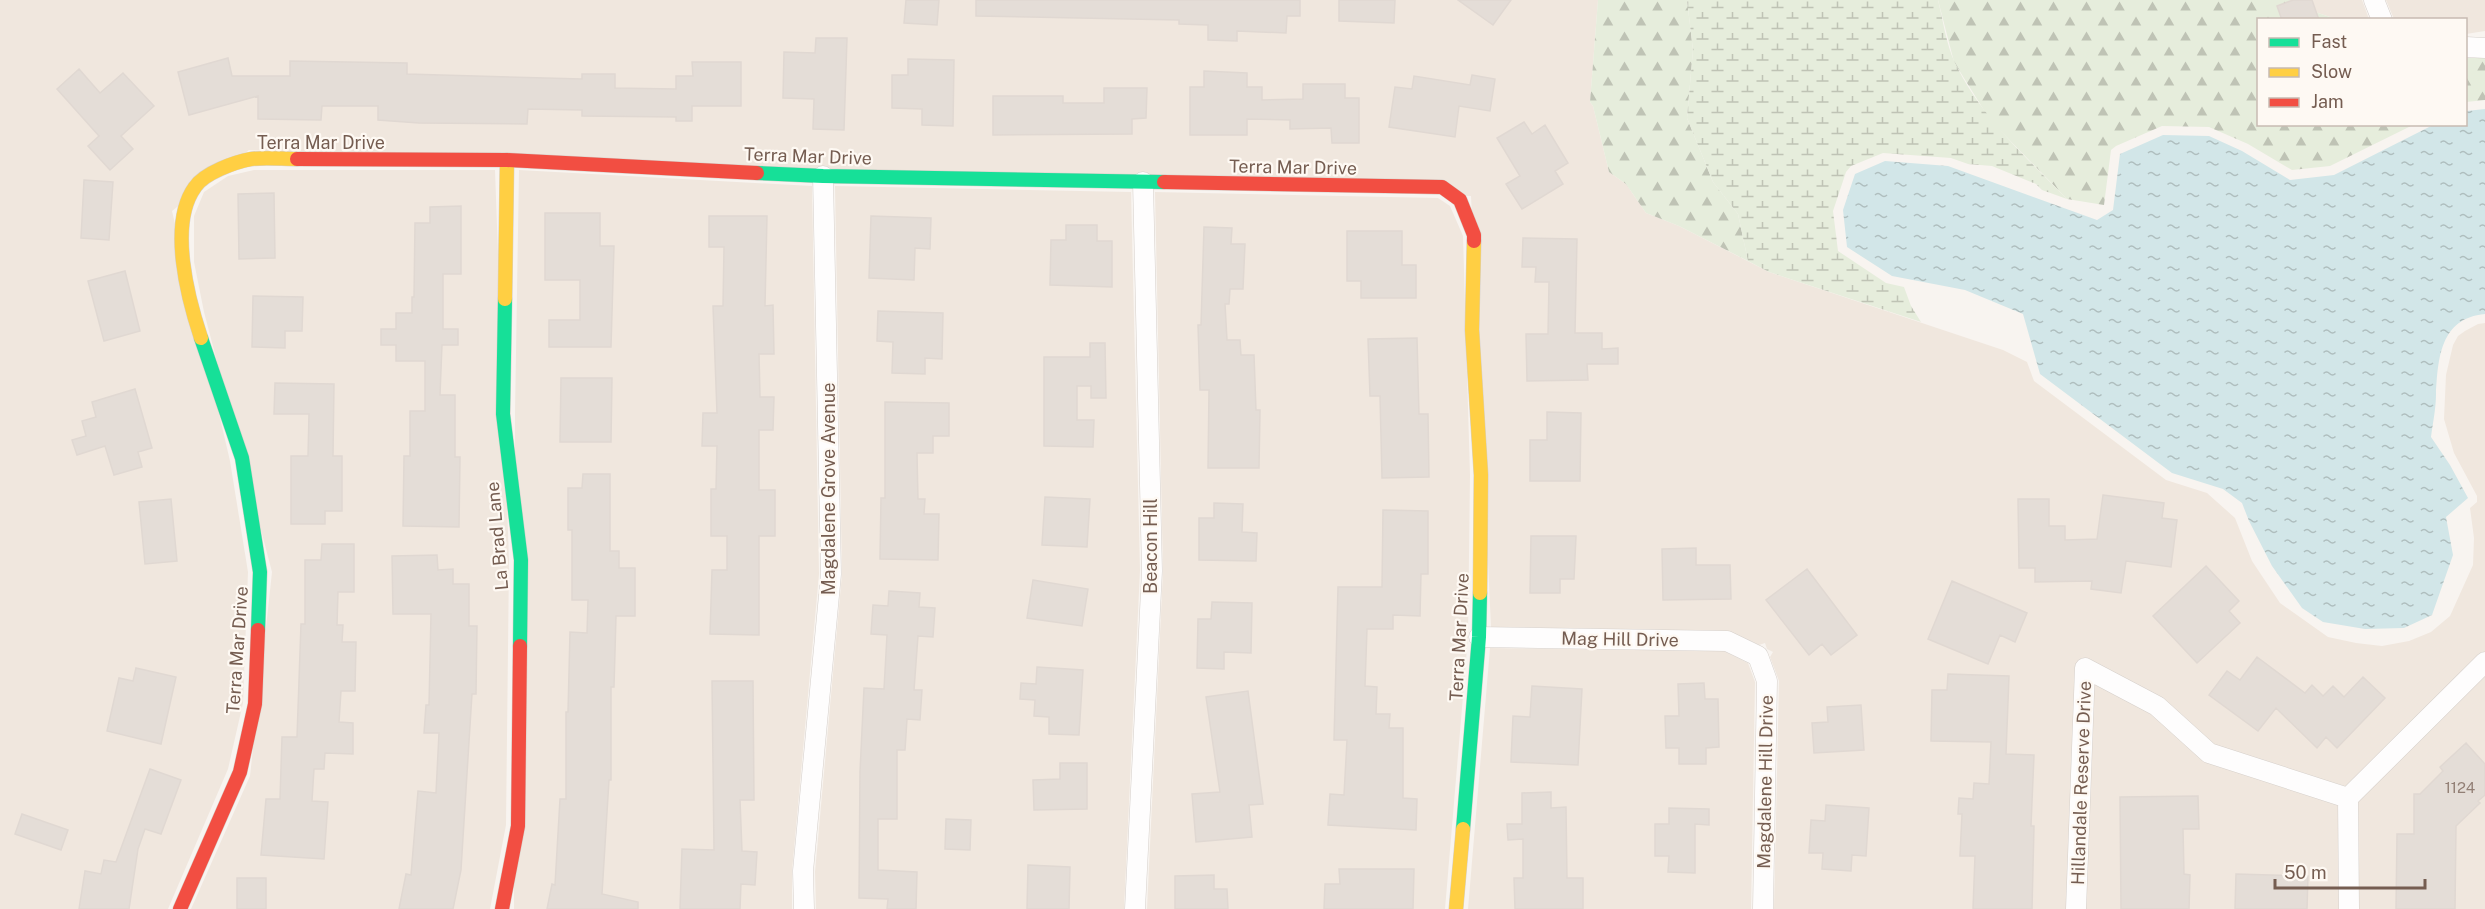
<svg xmlns="http://www.w3.org/2000/svg" width="2485" height="909" font-family="'Public Sans',sans-serif">
  <style>
    .residential { fill: #f0e7de }
    .forest { fill: url(#forest-firs) }
    .wetland { fill: url(#wetland-marsh) }
    .water { fill: url(#water-ripples) }
    .building { fill: #e4ddd7; stroke: #e0d8d2; stroke-width: 1.5 }
    .lines { fill: none; stroke-linecap: round; stroke-linejoin: round }
    .street-casing { stroke: #d6d0cb; stroke-width: 21 }
    .fast-casing { stroke: #d6d0ca; stroke-width: 15 }
    .slow-casing { stroke: #d6d0ca; stroke-width: 15 }
    .jam-casing { stroke: #d6d0ca; stroke-width: 15 }
    .street { stroke: #fefdfd; stroke-width: 20 }
    .fast { stroke: #16e098; stroke-width: 14 }
    .slow { stroke: #ffcf43; stroke-width: 14 }
    .jam { stroke: #f24e42; stroke-width: 14 }
    .labels { text-anchor: middle; dominant-baseline: central; stroke-width: 4.5; stroke-linejoin: round; paint-order: stroke }
    .number-label { font-size: 15px; fill: #927f75 }
    .street-label { font-size: 18px; fill: #755d51; stroke: #fef9f3 }
  </style>
  <defs>
    <pattern id="forest-firs" width="22" height="20" patternUnits="userSpaceOnUse" patternTransform="scale(1.5)"><rect width="22" height="20" fill="#e6eddc"/><path d="M5 1l3.5 6h-7zM16 11l3.5 6h-7z" fill="#bfc3b5"/></pattern>
    <pattern id="wetland-marsh" width="20" height="14" patternUnits="userSpaceOnUse" patternTransform="scale(1.5)"><rect width="20" height="14" fill="#e6eddc"/><path d="M1 5h8M5 5V1M11 12h8M15 12V8" fill="none" stroke="#bfc3b5"/></pattern>
    <pattern id="water-ripples" width="26" height="14" patternUnits="userSpaceOnUse" patternTransform="scale(1.5)"><rect width="26" height="14" fill="#d2e6e8"/><path d="M2 4q2-2 4 0t4 0M15 11q2-2 4 0t4 0" fill="none" stroke="#afbebe"/></pattern>
  </defs>
  <rect width="100%" height="100%" fill="#f8f4f0"/>
  <path class="residential" d="M0 0H1598L1590 102 1593 106 1609 172 1626 184 1646 213 1679 226 1769 272 2003 350 2027 362 2034 381 2166 480 2207 493 2235 518 2252 561 2280 603 2328 637 2356 643 2382 646 2409 641 2431 632 2450 616 2473 565 2474 538 2470 508 2477 502V496L2454 453 2444 419 2446 375 2453 345 2458 336 2465 331 2478 324 2485 323V909H1774L1779 681 1770 657 1773 652 1767 649 1765 643 1759 645 1727 631 1491 627 1471 196 249 150 172 211 230 461 248 572 243 703 228 769 168 909H0Z
    M2290 0H2362L2369 19H2336L2300 7Z
    M2386 0H2485V31L2466 34V20L2394 19Z
    M254 170H495L509 561 506 825 490 909H191L250 776 272 572 204 312 194 262V216L204 192 228 176Z
    M519 170 812 186 819 574 792 871V909H514L515 413Z
    M835 186 1131 192 1140 570 1124 909H816L815 872 842 574Z
    M1155 192 1438 198 1450 206 1463 236 1470 475 1468 637 1445 909H1147L1163 571Z
    M1490 648 1724 651 1748 663 1755 682 1751 909H1468Z"/>
  <path class="forest" d="M1598 0H1687L1693 50 1687 118 1713 182 1738 214 1748 261 1679 226 1646 213 1626 184 1609 172 1593 106 1590 102Z
    M1938 0H2290L2300 7 2336 19 2258 20V124L2413 125 2330 166 2292 170 2248 144 2209 127 2162 126 2116 146 2111 150 2104 205 2067 199 1990 120 1954 62Z
    M2466 58H2485V100L2466 102Z"/>
  <path class="wetland" d="M1687 0H1938C1943 20 1946 44 1955 63 1981 117 2026 157 2067 199L2042 190 2036 184 1992 166 1968 164 1951 158 1883 153 1851 166 1846 172 1833 211 1838 251 1886 283 1904 287 1911 306 1921 322 1769 272 1748 261 1738 214 1713 182 1687 118 1693 50Z"/>
  <path class="water" d="M2485 109V314C2440 318 2438 359 2436 394 2436 408 2433 422 2431 437L2450 465 2468 498 2446 517 2453 555 2432 615 2404 628 2365 629 2323 622 2302 608 2272 566 2249 521 2242 503 2223 489 2172 473 2040 374 2023 314 1965 290 1892 276 1847 247 1843 210 1855 174 1885 161 1948 166 2097 220 2113 210 2120 154 2163 135 2209 136 2242 151 2290 180 2334 175 2433 125 2466 124V111Z"/>
  <path class="building" d="M906 0H939L937 25 904 23Z
    M976 0H1300V16H1287L1286 33 1237 31V41L1208 40V25L1179 24V20L976 16Z
    M1339 0H1395L1394 23 1339 21Z
    M1458 0H1511L1493 25Z
    M2293 0H2312L2319 20H2282L2277 6Z
    M816 38H847L844 130 813 129 814 99 783 98 784 52 815 53Z
    M228 58 232 76H290V61L407 63V74L582 79V74H615V88L676 89V76H693L692 62H741V106H692V121H676V117L582 116V110L528 109 527 124 419 123 378 120V106H322L321 120 258 119V96L189 115 178 72Z
    M908 59 954 60 953 126 922 125V109L892 108V75H908Z
    M79 69 100 93 123 73 154 106 121 136 133 149 110 170 88 146 99 136 57 89Z
    M1204 71 1247 73V87H1262V100L1303 99V84H1345V98H1359V143H1332L1331 128 1290 129V120L1247 119V135H1190V87H1204Z
    M1472 75 1495 79 1490 111 1459 106 1455 137 1389 127 1395 87 1412 89 1414 76 1470 85Z
    M1104 88H1147L1146 118 1132 119V134L993 135V96H1063V103H1104Z
    M1524 122 1532 134 1545 125 1568 163 1555 171 1563 184 1522 209 1506 184 1520 176 1497 138Z
    M84 180 113 182 109 240 81 238Z
    M274 193 275 258 239 259 238 194Z
    M461 206V274H443V329H458V345H442L440 395H455V457H460L459 527 403 526 404 456H410V411H425V361H396V345H381V329H396V313H412V297H414L415 223H430V207Z
    M545 213H600V246H614L611 347H549V320H580V280H545Z
    M709 216H767L765 306 773 305 774 354H759L760 397H774L773 430H759V490H775V536H759V635L710 634 712 570H727V536H711V489H716L717 446H702L703 413H717L713 306H723L724 247H709Z
    M871 216 931 218 930 249 915 248 914 280 869 278Z
    M1066 225H1097V241H1112V287L1050 285 1051 240H1066Z
    M1204 227 1232 228 1231 244H1245L1243 289H1230L1229 304H1225L1227 340H1240L1241 355H1254L1256 410H1260L1259 468H1208L1209 390H1200L1198 325H1201Z
    M1347 231H1402V265H1416V298H1361V281H1347Z
    M1523 238 1577 239 1575 333H1602V349L1618 348V364H1587L1588 380 1527 381 1526 334H1548L1549 282H1535L1536 267H1522Z
    M125 271 140 331 104 341 88 281Z
    M253 296 303 297 302 331H285V348L252 347Z
    M878 311 943 313 942 359 925 358V374L892 373 893 342 877 341Z
    M1417 338 1419 414H1428L1429 477 1382 478 1380 396H1370L1368 339Z
    M1090 343H1105L1106 398H1091V386H1077V420H1094L1093 447 1044 446V357H1090Z
    M561 378H612L611 442H560Z
    M275 383 334 384 333 456H342V511H325V524H291V456H308L309 414H274Z
    M135 389 152 448 138 452 142 467 114 475 105 446 77 455 72 440 86 436 82 421 96 417 92 402Z
    M885 402 949 403V436H933V453H917L918 499H925L924 514H939L938 560 880 559 881 498H885Z
    M1547 412 1581 413 1580 481H1530V440H1547Z
    M583 474H610V551H619V568H635V616H616L614 687H611V780H609L602 894 638 902V909H547L552 884 555 885 560 799H566V712H568L570 632 587 633 588 600H572V530H568V488H582Z
    M2103 495 2164 503 2162 518 2177 520 2171 567 2126 561 2121 593 2091 589 2092 581 2035 582V568H2019L2018 499H2049V526H2065V540L2097 539Z
    M1045 497 1090 499 1087 547 1042 545Z
    M171 499 177 561 145 564 139 502Z
    M1214 503 1243 504 1242 532 1257 533 1256 561 1199 560V518H1214Z
    M1383 510 1428 511V574H1421L1420 616 1393 615V629H1367L1365 686 1377 687 1376 714H1390L1389 728H1403V798L1417 799 1416 830 1328 825 1330 794 1344 795 1347 740H1334L1338 587H1382Z
    M1531 536H1576L1574 579H1560V593H1530Z
    M322 544H354V592H338L337 625H343L342 642H356L355 691H341L339 722 353 723V754L325 753 324 769H314L312 801 328 802 324 859 261 855 266 799H280L282 737H297L301 624H305V560H321Z
    M1696 548V565H1730L1731 599 1663 600 1662 549Z
    M437 555 438 570 453 569V584H469V626H477L476 694H472L461 870 453 909H399L406 874 411 875 418 791 436 793 439 733H424L426 705H429L431 614H393L392 556Z
    M2206 566 2239 601 2229 611 2240 623 2197 663 2153 616Z
    M1807 569 1857 635 1831 655 1822 644 1809 655 1766 600Z
    M1033 580 1088 589 1082 626 1027 618Z
    M1952 581 2027 613 2015 642 2000 635 1988 664 1928 639Z
    M889 591 920 593 919 607 935 608 933 637 918 636 914 690H922L920 720 907 719 905 750H897V819H878V870L917 872 916 909H887L888 899 859 898 860 772 864 688 884 689 887 635 871 634 873 605 888 606Z
    M1212 602 1252 603 1251 653 1224 652V669L1197 668 1198 619H1211Z
    M2257 657 2305 693 2312 685 2323 696 2333 686 2344 697 2363 677 2385 698 2337 748 2326 737 2317 748 2276 708 2258 731 2209 695 2227 671 2240 680Z
    M1037 667 1083 670 1079 735 1049 734V717L1034 716 1035 700 1020 699 1021 683 1036 684Z
    M136 668 176 677 161 744 107 731 119 678 133 681Z
    M1948 674 2009 676 2006 754 2034 755 2031 826H2034L2032 909H1973L1975 856H1960L1962 814H1958L1959 798 1973 799 1974 783 1989 784 1991 742 1931 741 1932 690H1947Z
    M712 681H753L754 800H740L742 851 757 852 755 885 741 884 740 909H680L682 849 714 850Z
    M1704 683 1705 699H1718L1719 747 1706 748V764H1679V748H1666L1665 716H1679L1678 684Z
    M1532 686 1582 689 1578 765 1511 762 1513 716 1530 717Z
    M1248 691 1263 804 1249 805 1252 837 1196 842 1192 794 1220 792 1206 697Z
    M1861 705 1864 750 1814 753 1812 723 1828 722 1827 707Z
    M2466 743 2485 764V795L2478 801 2480 803 2456 826 2455 909H2396L2397 834H2414V794H2420L2443 771 2440 767Z
    M1060 763H1087V809L1034 810 1033 780 1060 779Z
    M150 769 181 780 161 834 145 829 138 849 129 909H79L85 871 101 874 104 860 116 862Z
    M1551 792V808L1566 807 1567 878H1583V909H1515L1514 878H1523V839L1508 840 1507 824H1522V793Z
    M2198 796 2199 829H2183L2184 874 2190 875 2189 909H2121L2120 797Z
    M1826 805 1869 808 1866 856 1852 855 1851 871 1822 869 1823 853H1809L1811 820 1825 821Z
    M1669 808 1709 809V825L1695 824V873L1668 872 1669 856H1655V824H1669Z
    M22 814 68 830 61 850 15 834Z
    M946 819 971 820 970 850 945 849Z
    M1028 865 1070 867 1069 909H1027Z
    M1339 869H1414L1413 909H1324L1325 884H1340Z
    M2236 874 2308 876 2307 909H2235Z
    M1214 875V889H1227L1228 909H1175V876Z
    M237 878H266V909H237Z"/>
  <g class="lines">
    <g class="street-casing">
      <path id="street" d="M2374 0 2382 20
        M2466 47 2485 48
        M1479 637 1727 641 1758 656 1767 681 1763 909
        M2348 798 2485 662
        M2348 798 2349 909
        M804 909 803 871 831 574 823 176
        M1135 909 1152 571 1143 182
        M2076 909 2085 668 2157 706 2209 753 2348 798"/>
    </g>
    <g class="fast-casing">
      <path id="fast" d="M757 173 823 176 1164 182
        M505 299 503 414 521 560 520 646
        M201 338 242 458 260 572 258 630
        M1463 829 1479 637 1480 593"/>
    </g>
    <g class="slow-casing">
      <path id="slow" d="M1474 241 1472 330 1481 475 1480 593
        M505 299 507 160
        M201 338C188 299 168 224 195 187 204 173 235 162 251 159 266 157 282 159 297 159
        M1456 909 1463 829"/>
    </g>
    <g class="jam-casing">
      <path id="jam" d="M297 159 507 160 757 173
        M1164 182 1442 187 1460 200 1474 235V241
        M180 909 240 772 255 704 258 630
        M502 909 518 826 520 646"/>
    </g>
    <use href="#street" class="street"/>
    <use href="#fast" class="fast"/>
    <use href="#slow" class="slow"/>
    <use href="#jam" class="jam"/>
  </g>
  <g class="labels">
    <g class="number-label">
      <text x="2460" y="787">1124</text>
    </g>
    <g class="street-label">
      <text x="321" y="142">Terra Mar Drive</text>
      <text transform="translate(808 156) rotate(2)">Terra Mar Drive</text>
      <text transform="translate(1293 167) rotate(1)">Terra Mar Drive</text>
      <text transform="translate(828 489) rotate(-90)">Magdalene Grove Avenue</text>
      <text transform="translate(497 536) rotate(-95)">La Brad Lane</text>
      <text transform="translate(1150 546) rotate(-90)">Beacon Hill</text>
      <text transform="translate(1459 637) rotate(-87)">Terra Mar Drive</text>
      <text transform="translate(1620 639) rotate(1)">Mag Hill Drive</text>
      <text transform="translate(237 650) rotate(-86)">Terra Mar Drive</text>
      <text transform="translate(1765 782) rotate(-89)">Magdalene Hill Drive</text>
      <text transform="translate(2081 783) rotate(-88)">Hillandale Reserve Drive</text>
    </g>
  </g>
  <rect x="2257" y="18" width="210" height="108" fill="#fef9f3" stroke="#c7bbb2" stroke-width="1.5"/>
  <rect x="2269" y="38" width="30" height="9" fill="#16e098" stroke="#c7bbb2" stroke-width="1.5"/>
  <text x="2311" y="48" font-size="18" fill="#755d51">Fast</text>
  <rect x="2269" y="68" width="30" height="9" fill="#ffcf43" stroke="#c7bbb2" stroke-width="1.5"/>
  <text x="2311" y="78" font-size="18" fill="#755d51">Slow</text>
  <rect x="2269" y="98" width="30" height="9" fill="#f24e42" stroke="#c7bbb2" stroke-width="1.5"/>
  <text x="2311" y="108" font-size="18" fill="#755d51">Jam</text>
  <path d="M2275 879v9h150v-9" fill="none" stroke="#755d51" stroke-width="3"/>
  <text x="2284" y="879" font-size="18" fill="#755d51" stroke="#fef9f3" stroke-width="4.5" paint-order="stroke">50 m</text>
</svg>
